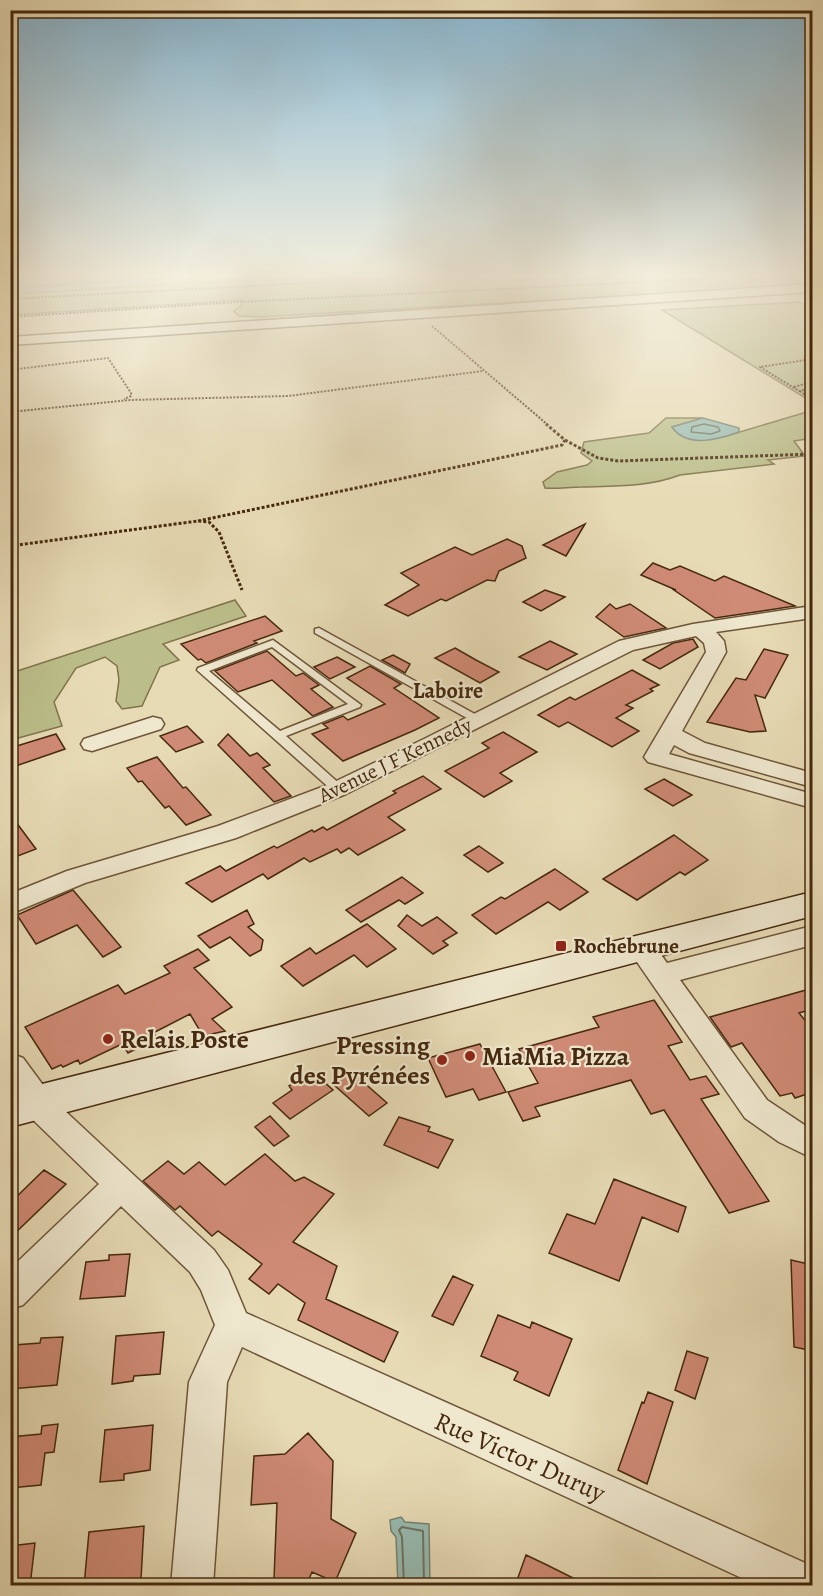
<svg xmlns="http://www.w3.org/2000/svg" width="823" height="1596" font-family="Alegreya,serif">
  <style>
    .green { fill: #bbbe8a; stroke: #80734c; stroke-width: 1.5 }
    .water { fill: #97bbb1; stroke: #768070; stroke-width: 1.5 }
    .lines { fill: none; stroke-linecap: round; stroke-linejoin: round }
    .shore-far1 { stroke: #6e7260; stroke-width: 1.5 }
    .shore { stroke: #6e7260; stroke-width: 2 }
    .building { fill: #d08b76; stroke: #45280e; stroke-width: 1.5 }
    .service-casing { stroke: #6e5538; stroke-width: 3 }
    .minor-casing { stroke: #6e5538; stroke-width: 3 }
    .tertiary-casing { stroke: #6e5538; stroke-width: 3 }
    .secondary-casing { stroke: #45280e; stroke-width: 3 }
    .path-far1 { stroke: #45280e; stroke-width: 2; stroke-dasharray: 2 1.5; stroke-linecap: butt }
    .path { stroke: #45280e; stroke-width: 3; stroke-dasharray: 3 2; stroke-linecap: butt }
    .service { fill: #efe8cf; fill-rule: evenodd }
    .minor { fill: #efe8cf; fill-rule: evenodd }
    .tertiary { fill: #efe8cf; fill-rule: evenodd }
    .secondary { fill: #efe8cf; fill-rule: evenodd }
    .poi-dot { fill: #8f2418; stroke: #efe8cf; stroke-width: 2 }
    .labels { text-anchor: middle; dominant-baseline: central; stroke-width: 4.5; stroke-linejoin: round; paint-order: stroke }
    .street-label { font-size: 21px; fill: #45280e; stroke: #efe8cf }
    .poi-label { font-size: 21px; font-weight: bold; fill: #45280e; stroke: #efe8cf; text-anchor: start }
    .neighbourhood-label { font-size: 22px; font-weight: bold; fill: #45280e; stroke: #efe8cf }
    .near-poi-label { font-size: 26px; font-weight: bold; fill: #45280e; stroke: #efe8cf; text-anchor: start }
    .near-street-label { font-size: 26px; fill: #45280e; stroke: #efe8cf }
  </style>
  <rect width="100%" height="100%" fill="#e7dbb5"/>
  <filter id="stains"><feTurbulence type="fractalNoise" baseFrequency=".00333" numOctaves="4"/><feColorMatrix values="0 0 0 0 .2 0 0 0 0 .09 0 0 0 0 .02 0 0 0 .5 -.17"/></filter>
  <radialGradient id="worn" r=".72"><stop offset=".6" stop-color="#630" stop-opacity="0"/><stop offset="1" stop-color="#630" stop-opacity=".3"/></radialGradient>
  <path class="green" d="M319 278H812V285L259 317 239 316 234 311 242 305V300L11 315V294L203 282Z
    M800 302 812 310V402L662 310Z
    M810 411 812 412V438L794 441 805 456 768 460 774 464 680 475C649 487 614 486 582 487 569 487 557 489 545 488L543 482 557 472 587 465 592 461 581 453 584 442 649 433 666 418H703L672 427 675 431 697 440 723 437Z
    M235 600 246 616 163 644 179 660 160 667 142 706 122 709 116 701 119 680 117 666 105 657 76 668 54 702 62 726 11 740V673Z"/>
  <path class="water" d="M11 278H319L203 282 11 294Z
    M703 418 739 428V432C719 439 687 449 672 427Z
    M401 1517 405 1522 429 1524 430 1585H398L396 1537 391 1531 390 1520Z"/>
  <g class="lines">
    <path class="shore-far1" d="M10 288 167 278
      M704 424 718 427 720 431 711 434 691 432 692 427Z"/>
    <path class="shore" d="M404 1586 402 1537 399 1530 402 1527 423 1531 424 1586"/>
  </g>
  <path class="building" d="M585 524 566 556 543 545Z
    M507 539 522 546 526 558 499 571 495 581 487 580 446 601 441 599 408 616 385 605 419 585 401 573 455 547 472 555Z
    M653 563 670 570 680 566 715 581 724 576 795 606 715 618 674 590H676L641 575Z
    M545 590 565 597 541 611 523 602Z
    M610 604 616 609 630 604 666 628 624 637 596 617Z
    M265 616 282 631 254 641 257 643 206 663 201 659 198 660 181 644Z
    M693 639 698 647 660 669 643 660 673 643Z
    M550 641 577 654 547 670 519 657Z
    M455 648 476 660 499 672 480 683 435 658Z
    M764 649 788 655 765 698 755 695 766 731 750 732 707 722 736 678 746 680Z
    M267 651 296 676 303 673 319 685 311 689 333 707 313 716 272 680 238 692 215 671Z
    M393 655 410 664 405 673 382 660Z
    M337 657 355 667 330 679 314 667Z
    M370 666 401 684 394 688 439 718 415 730 343 761 312 734 328 728 323 724 343 716 348 720 385 704 347 678Z
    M632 670 659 685 650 689 653 691 626 705 633 708 616 718 639 731 612 747 568 722 559 727 538 715 570 697 575 700Z
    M187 726 203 742 176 752 160 736Z
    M503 732 537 752 500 773 512 781 484 797 445 771 489 748 482 743Z
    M56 734 65 749 10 768V748Z
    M228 734 250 756 257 753 270 765 263 768 291 796 274 802 218 745Z
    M157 757 183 788 186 787 211 815 186 825 169 806 165 808 142 781 138 782 127 768Z
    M423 776 441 789 388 817 405 830 358 855 349 848 341 853 337 849 310 862 304 858 268 879 263 874 212 902 186 883 220 866 226 871 274 846 277 848 312 830 314 832 323 827 327 830 396 793 393 791Z
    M664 779 692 795 673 806 645 789Z
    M10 814 36 849 10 859Z
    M674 835 708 860 685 875 680 872 637 900 603 879Z
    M479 846 503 863 488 872 464 855Z
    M555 869 588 892 560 910 548 902 496 934 472 915 501 897 505 899Z
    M402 877 423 893 405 904 399 900 361 922 346 910Z
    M73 890 121 947 103 957 77 925 36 944 17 915Z
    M247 910 254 924 248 927 263 940 261 950 250 956 230 937 210 948 198 936Z
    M407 915 422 926 437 917 457 933 443 941 448 945 433 954 398 926Z
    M367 924 396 949 367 967 354 955 303 986 281 966 310 948 316 954Z
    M198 949 209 960 194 968 232 1007 212 1019 225 1031 203 1036 190 1014 153 1033 158 1038 128 1053 122 1044 80 1064 78 1060 63 1067 61 1065 52 1069 25 1027 118 985 125 994 170 973 164 966Z
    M813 988V1009L799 1013 813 1030V1092L795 1098 792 1093 780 1096 742 1043 731 1047 710 1017Z
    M654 1000 682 1042 668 1046 690 1080 706 1076 719 1094 701 1099 769 1201 729 1213 664 1110 651 1114 631 1080 535 1107 540 1116 523 1121 508 1092 538 1083 519 1049 599 1027 593 1017Z
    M480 1044 506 1092 479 1100 473 1089 446 1097 428 1058Z
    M312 1071 333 1090 290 1119 273 1103 292 1090 289 1086Z
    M352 1072 387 1103 369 1116 334 1085Z
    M270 1116 289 1136 274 1146 255 1127Z
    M399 1117 430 1127 428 1131 453 1140 438 1168 384 1145Z
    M265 1154 295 1181 304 1177 334 1194 293 1242 337 1266 326 1299 398 1332 384 1362 298 1320 305 1303 278 1284 269 1294 249 1279 262 1264 218 1231 212 1236 180 1206 175 1210 143 1181 168 1161 184 1174 199 1162 225 1185Z
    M44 1170 66 1184 10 1238V1203Z
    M614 1179 686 1207 678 1232 642 1217 619 1281 549 1253 567 1214 595 1224Z
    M130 1254 125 1296 80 1299 86 1262 109 1260V1255Z
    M791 1260 813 1265V1351L794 1347Z
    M453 1276 473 1285 453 1325 432 1316Z
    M498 1315 530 1328 532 1322 572 1339 549 1396 514 1380 518 1372 481 1356Z
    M164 1332 160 1374 134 1376 133 1381 112 1384 116 1336Z
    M63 1337 57 1385 10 1389V1366L14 1345 40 1343 41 1338Z
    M687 1351 708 1358 695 1399 675 1390Z
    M648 1392 673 1402 647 1484 618 1470 642 1402 644 1403Z
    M58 1424 54 1452 45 1453 41 1485 10 1488V1437L41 1434 42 1426Z
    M153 1425 150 1470 124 1474V1480L100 1482 105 1430Z
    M308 1433 333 1461 331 1519 356 1533 335 1582 312 1572 306 1586H287L274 1579 277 1503 251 1505 254 1456 285 1454Z
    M144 1526 141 1579 110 1583V1586H84L89 1532Z
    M35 1543 30 1586H10V1546Z
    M526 1555 547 1565 589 1586H515Z"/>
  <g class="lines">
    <g class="service-casing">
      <path id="service" d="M319 628 482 718 484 720 478 723 474 722 315 633V629Z
        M273 640 361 705 360 707 286 736 342 786 344 789 342 792H334L197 670 198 668ZM272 647 348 704 280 731 209 671Z"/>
    </g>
    <g class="minor-casing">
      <path id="minor" d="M812 284V292L10 345V337Z
        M812 606V618L716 632 724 641 726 652 682 731 705 743 812 773V787L689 753 674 745 669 754 812 794V808L648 762 644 757 706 652 704 643 696 636 633 650 346 794 236 838 85 883 10 914V894L67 871 218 826 330 784 424 739 619 641 693 624Z
        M153 717 161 719 164 724 161 729 92 751 84 749 81 744 84 739Z
        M812 926V945L680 980 767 1100 812 1130V1158L779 1142 745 1118 628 949 632 942C653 936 656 948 667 963Z
        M37 1091 48 1095 214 1250 228 1270 246 1313 812 1566V1586H759L242 1347 227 1382 213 1586H171L189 1382 215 1325 201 1290 190 1272 121 1206 23 1305 10 1309V1269L99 1184 26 1113 21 1104 26 1095Z"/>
    </g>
    <g class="tertiary-casing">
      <path id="tertiary" d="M10 1053 23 1058 57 1104 51 1115C29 1122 24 1117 10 1100Z"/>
    </g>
    <g class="secondary-casing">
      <path id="secondary" d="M812 892V916L10 1127V1092Z"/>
    </g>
    <path class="path-far1" d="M10 299 401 278
      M10 317 238 302 705 279
      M432 326 548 425
      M812 359 760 367 799 391 812 388
      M10 370 108 358 131 393V396L124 399
      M794 387 812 382
      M800 391 812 400
      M10 412 130 400 288 396 483 371"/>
    <path class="path" d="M565 440 598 458 618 461 812 454
      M198 521 562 445 565 440 546 424
      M10 546 198 521 209 522 219 532 242 590"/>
    <use href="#service" class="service"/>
    <use href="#minor" class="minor"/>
    <use href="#tertiary" class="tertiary"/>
    <use href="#secondary" class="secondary"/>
  </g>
  <linearGradient id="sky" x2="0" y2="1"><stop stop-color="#87b7d2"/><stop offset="0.55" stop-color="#f4efde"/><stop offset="1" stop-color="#f4efde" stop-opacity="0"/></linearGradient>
  <rect width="823" height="501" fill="url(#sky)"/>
  <g class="poi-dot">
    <rect x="555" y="940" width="12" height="12" rx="3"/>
    <circle cx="108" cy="1039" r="6"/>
    <circle cx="470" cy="1056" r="6"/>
    <circle cx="442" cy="1060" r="6"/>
  </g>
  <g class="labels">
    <g class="street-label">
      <text transform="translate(395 760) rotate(-26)">Avenue J F Kennedy</text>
    </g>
    <g class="poi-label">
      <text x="573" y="946">Rochebrune</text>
    </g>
    <g class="neighbourhood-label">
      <text x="448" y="691">Laboire</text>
    </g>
    <g class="near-poi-label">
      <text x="120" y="1039">Relais Poste</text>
      <text x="430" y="1045" text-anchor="end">Pressing<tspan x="430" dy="30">des Pyrénées</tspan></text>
      <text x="482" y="1056">MiaMia Pizza</text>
    </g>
    <g class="near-street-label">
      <text transform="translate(520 1457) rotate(24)">Rue Victor Duruy</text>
    </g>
  </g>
  <rect width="823" height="1596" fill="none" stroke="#e7dbb5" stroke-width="36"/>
  <rect x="12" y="12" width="799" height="1572" fill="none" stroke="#45280e" stroke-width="3"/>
  <rect x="18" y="18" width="787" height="1560" fill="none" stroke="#45280e" stroke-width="1.5"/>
  <rect width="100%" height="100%" filter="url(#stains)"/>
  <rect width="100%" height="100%" fill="url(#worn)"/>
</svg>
